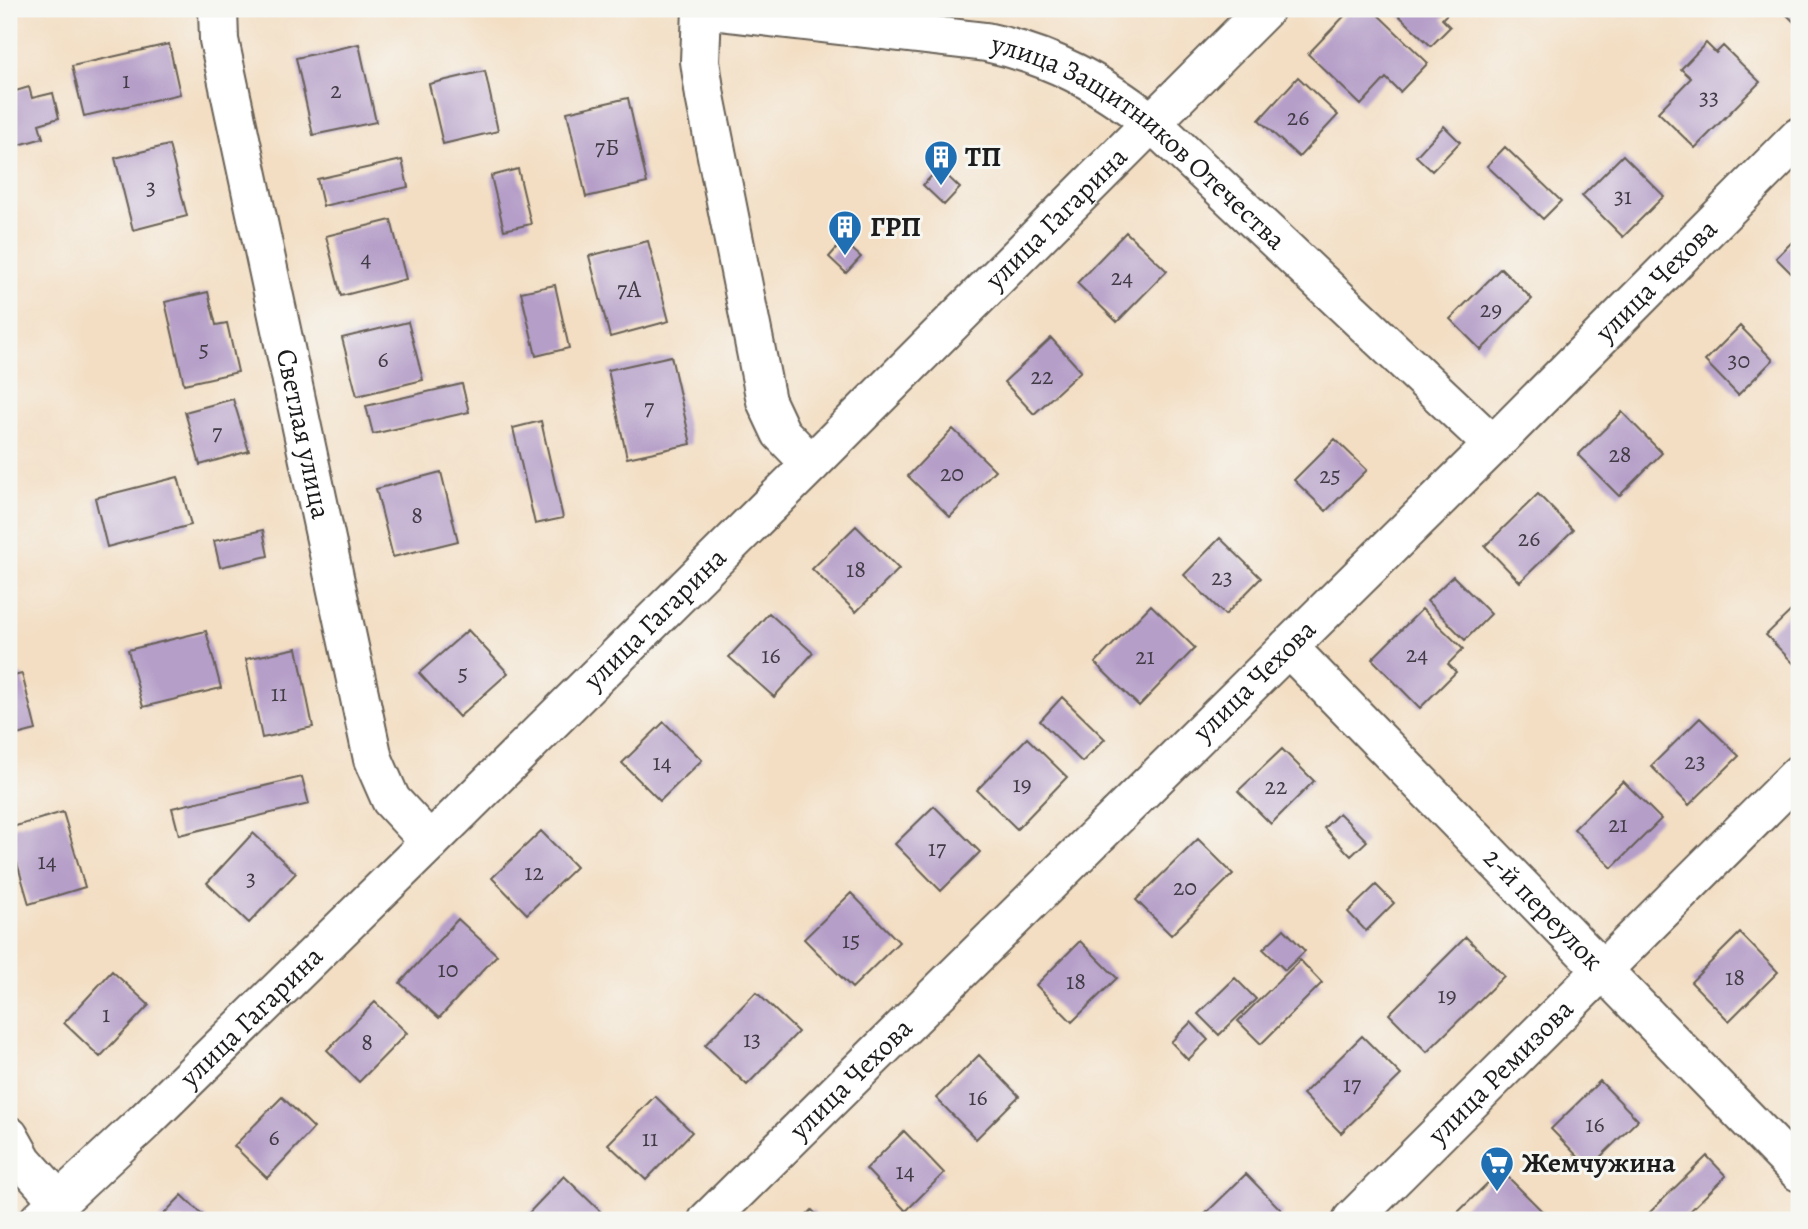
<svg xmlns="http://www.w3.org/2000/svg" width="1808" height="1229" font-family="Alegreya,serif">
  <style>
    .building { fill: #b59ec8 }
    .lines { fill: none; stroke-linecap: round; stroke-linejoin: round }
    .minor-casing { stroke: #676056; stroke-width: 42 }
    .minor { stroke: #fff; stroke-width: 38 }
    .labels { text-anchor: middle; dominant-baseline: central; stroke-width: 6; stroke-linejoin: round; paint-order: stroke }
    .number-label { font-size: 24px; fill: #423c47 }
    .street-label { font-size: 28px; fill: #1c1c1c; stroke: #f6f6f2 }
    .poi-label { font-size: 28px; font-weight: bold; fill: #1c1c1c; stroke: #f6f6f2; text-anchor: start }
  </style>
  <rect width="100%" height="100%" fill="#f6f6f2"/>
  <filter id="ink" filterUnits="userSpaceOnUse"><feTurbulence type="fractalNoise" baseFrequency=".0143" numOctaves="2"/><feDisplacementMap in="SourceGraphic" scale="14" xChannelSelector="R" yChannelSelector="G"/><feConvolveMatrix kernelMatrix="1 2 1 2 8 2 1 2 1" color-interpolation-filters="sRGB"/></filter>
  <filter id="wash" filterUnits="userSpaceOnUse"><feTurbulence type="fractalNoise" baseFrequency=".00686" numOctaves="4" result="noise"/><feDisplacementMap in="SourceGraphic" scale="28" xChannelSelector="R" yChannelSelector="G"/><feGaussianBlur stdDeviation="1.57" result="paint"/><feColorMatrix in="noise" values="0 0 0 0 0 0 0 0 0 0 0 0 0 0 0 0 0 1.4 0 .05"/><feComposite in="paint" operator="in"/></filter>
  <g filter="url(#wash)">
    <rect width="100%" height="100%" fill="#f3dec3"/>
    <g id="blocks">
      <path class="building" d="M1351 9H1372L1428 63 1400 92 1386 78 1361 105 1308 54Z
        M1392 9H1452L1442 19 1450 27 1431 46Z
        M1781 9H1799V27Z
        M1706 43 1716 53 1723 46 1760 82 1695 148 1658 112 1691 78 1681 69Z
        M169 44 180 94 84 116 72 66Z
        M359 44 376 122 313 135 296 58Z
        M485 71 498 131 443 144 429 84Z
        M1298 77 1338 115 1299 157 1259 120Z
        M29 87 32 98 53 93 59 118 39 124 43 138 12 147 9 132V93Z
        M628 98 647 183 586 197 567 112Z
        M1444 126 1460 142 1432 171 1416 156Z
        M169 145 187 216 133 230 115 158Z
        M1505 147 1561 201 1543 219 1487 166Z
        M1623 155 1664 196 1623 237 1582 196Z
        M402 160 408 187 323 206 317 179Z
        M939 168 960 188 944 205 923 185Z
        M518 169 531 224 504 230 491 176Z
        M391 220 406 279 341 296 326 236Z
        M1126 232 1167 271 1117 322 1077 283Z
        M1799 235V281L1776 258Z
        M648 241 669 321 610 337 589 256Z
        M843 241 861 257 846 273 829 257Z
        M1501 268 1532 299 1481 350 1450 319Z
        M555 285 569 348 536 356 521 292Z
        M208 292 216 325 227 323 238 372 184 384 165 302Z
        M408 322 423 380 357 396 342 338Z
        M1740 326 1773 360 1738 395 1705 361Z
        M1051 338 1081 371 1034 414 1004 382Z
        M671 356 691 444 627 458 608 370Z
        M462 384 469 412 373 434 366 406Z
        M233 399 249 451 200 465 185 412Z
        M1622 412 1662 453 1619 496 1578 455Z
        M541 421 563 518 535 524 513 428Z
        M953 429 995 470 950 517 908 476Z
        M1335 439 1367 470 1326 511 1294 480Z
        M441 472 458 541 393 557 376 489Z
        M178 477 191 525 107 547 95 498Z
        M1538 494 1573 530 1520 582 1485 546Z
        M856 526 899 569 856 612 812 569Z
        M263 530 268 556 220 567 214 541Z
        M1220 538 1261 578 1225 615 1184 575Z
        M1453 576 1491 614 1465 640 1427 601Z
        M1799 603V669L1766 635Z
        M1151 605 1195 648 1139 706 1095 663Z
        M1422 609 1463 649 1448 664 1456 672 1420 708 1372 659Z
        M769 613 813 653 774 697 729 657Z
        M468 630 508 673 459 717 419 673Z
        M206 631 221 688 143 707 128 650Z
        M297 648 313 727 262 738 246 659Z
        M22 674 36 730 9 737V677Z
        M1062 697 1105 739 1082 762 1040 721Z
        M1700 718 1739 756 1689 805 1651 766Z
        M664 722 702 760 660 801 622 763Z
        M1027 738 1067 777 1017 829 977 790Z
        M1282 749 1314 781 1271 824 1238 791Z
        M302 777 309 804 179 835 172 808Z
        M1623 781 1661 819 1612 868 1574 829Z
        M934 806 980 852 941 891 895 844Z
        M63 812 85 887 29 904 9 835V828Z
        M1339 813 1367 841 1351 856 1324 828Z
        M541 831 576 867 527 914 492 878Z
        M253 833 296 873 249 923 207 883Z
        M1198 839 1233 874 1171 935 1136 900Z
        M1376 885 1394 903 1366 931 1348 912Z
        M851 893 899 942 852 988 804 939Z
        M458 919 497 955 439 1018 400 983Z
        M1284 929 1305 951 1285 970 1263 949Z
        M1740 933 1778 972 1729 1021 1691 982Z
        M1466 937 1504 976 1427 1052 1389 1014Z
        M1080 941 1117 978 1072 1022 1036 985Z
        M1300 960 1322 983 1261 1044 1238 1021Z
        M112 971 149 1005 100 1057 64 1023Z
        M1235 978 1256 999 1219 1035 1198 1014Z
        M756 992 798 1032 747 1085 705 1045Z
        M375 1002 407 1033 359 1082 327 1050Z
        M1191 1022 1208 1040 1188 1060 1171 1042Z
        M1362 1036 1401 1075 1341 1133 1303 1094Z
        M979 1055 1019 1096 976 1139 936 1098Z
        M1600 1081 1638 1120 1589 1168 1551 1129Z
        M655 1096 692 1132 646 1180 608 1144Z
        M282 1097 314 1128 267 1178 234 1146Z
        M904 1131 944 1173 906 1211 866 1169Z
        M1707 1156 1726 1176 1681 1220H1642Z
        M1501 1170 1551 1220H1450Z
        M1246 1174 1284 1213 1277 1220H1199Z
        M564 1176 602 1213 595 1220H522Z
        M182 1195 208 1220H158Z
        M812 1210 822 1220H802Z"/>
    </g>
  </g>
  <g filter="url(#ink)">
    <use href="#blocks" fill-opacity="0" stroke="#676056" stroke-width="2"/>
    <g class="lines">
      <g class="minor-casing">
        <g id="minor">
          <path id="s1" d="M218 9 219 40 373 759 391 800 430 842"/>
          <path id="s2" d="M702 9 986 42C1052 56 1099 82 1152 123L1493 445"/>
          <path d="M702 9 700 61 705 96 766 401 781 433 811 464"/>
          <path id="s3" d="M1288 647 1799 1172"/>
          <path d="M9 1136 23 1161 58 1200"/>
          <path id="s4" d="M39 1220 144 1122 430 842 811 464 1265 9"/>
          <path id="s5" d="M708 1220 1493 445 1799 137"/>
          <path id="s6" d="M1352 1220 1799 774"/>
        </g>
      </g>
      <use href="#minor" class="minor"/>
    </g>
  </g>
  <defs>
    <g id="building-pin" transform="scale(1.75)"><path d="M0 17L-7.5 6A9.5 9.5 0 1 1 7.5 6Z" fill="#1f6fb2" stroke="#f6f6f2"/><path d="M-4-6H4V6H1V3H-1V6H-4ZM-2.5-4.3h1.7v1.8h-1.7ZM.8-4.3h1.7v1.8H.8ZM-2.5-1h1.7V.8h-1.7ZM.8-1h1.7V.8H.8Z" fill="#fff"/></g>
    <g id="supermarket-pin" transform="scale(1.75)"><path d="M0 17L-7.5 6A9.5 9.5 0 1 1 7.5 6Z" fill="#1f6fb2" stroke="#f6f6f2"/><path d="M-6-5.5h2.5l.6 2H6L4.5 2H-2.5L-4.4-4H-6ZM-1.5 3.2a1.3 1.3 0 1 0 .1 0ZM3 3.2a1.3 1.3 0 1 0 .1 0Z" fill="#fff"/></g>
  </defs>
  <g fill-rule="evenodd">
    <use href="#building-pin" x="941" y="157"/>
    <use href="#building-pin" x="845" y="227"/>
    <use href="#supermarket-pin" x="1497" y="1163"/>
  </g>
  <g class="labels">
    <g class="number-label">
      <text x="126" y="80">1</text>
      <text x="336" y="90">2</text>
      <text x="1709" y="97">33</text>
      <text x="1298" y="117">26</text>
      <text x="607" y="147">7Б</text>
      <text x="151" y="187">3</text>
      <text x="1623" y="196">31</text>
      <text x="366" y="258">4</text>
      <text x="1122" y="277">24</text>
      <text x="629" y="289">7А</text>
      <text x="1491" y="309">29</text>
      <text x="204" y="349">5</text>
      <text x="383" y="359">6</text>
      <text x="1739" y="360">30</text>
      <text x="1042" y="376">22</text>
      <text x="649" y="407">7</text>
      <text x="217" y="432">7</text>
      <text x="1620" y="454">28</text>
      <text x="952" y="473">20</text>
      <text x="1330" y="475">25</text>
      <text x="417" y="515">8</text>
      <text x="1529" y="538">26</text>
      <text x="856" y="569">18</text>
      <text x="1222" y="577">23</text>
      <text x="1417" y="654">24</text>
      <text x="771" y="655">16</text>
      <text x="1145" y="656">21</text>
      <text x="463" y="673">5</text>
      <text x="279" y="693">11</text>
      <text x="1695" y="761">23</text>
      <text x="662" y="762">14</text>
      <text x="1022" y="784">19</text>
      <text x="1276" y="786">22</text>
      <text x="1618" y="824">21</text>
      <text x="937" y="848">17</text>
      <text x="47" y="861">14</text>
      <text x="534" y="872">12</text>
      <text x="251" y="878">3</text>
      <text x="1185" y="887">20</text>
      <text x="851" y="940">15</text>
      <text x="448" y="969">10</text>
      <text x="1735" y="977">18</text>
      <text x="1076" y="981">18</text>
      <text x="1447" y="995">19</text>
      <text x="106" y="1014">1</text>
      <text x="752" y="1039">13</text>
      <text x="367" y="1042">8</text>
      <text x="1352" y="1084">17</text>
      <text x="978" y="1097">16</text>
      <text x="1595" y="1124">16</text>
      <text x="274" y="1137">6</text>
      <text x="650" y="1138">11</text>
      <text x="905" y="1171">14</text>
    </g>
    <g class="street-label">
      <text stroke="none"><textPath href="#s2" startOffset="471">улица Защитников Отечества</textPath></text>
      <text stroke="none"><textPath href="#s4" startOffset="1428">улица Гагарина</textPath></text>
      <text stroke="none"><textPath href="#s5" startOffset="1335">улица Чехова</textPath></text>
      <text stroke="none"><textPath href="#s1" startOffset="434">Светлая улица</textPath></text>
      <text stroke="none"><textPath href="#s4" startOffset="861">улица Гагарина</textPath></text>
      <text stroke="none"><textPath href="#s5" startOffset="768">улица Чехова</textPath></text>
      <text stroke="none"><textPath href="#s3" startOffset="366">2-й переулок</textPath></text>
      <text stroke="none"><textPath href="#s4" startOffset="294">улица Гагарина</textPath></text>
      <text stroke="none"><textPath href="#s6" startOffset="210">улица Ремизова</textPath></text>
      <text stroke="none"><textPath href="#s5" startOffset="201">улица Чехова</textPath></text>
    </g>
    <g class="poi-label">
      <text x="965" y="157">ТП</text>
      <text x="870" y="227">ГРП</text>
      <text x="1522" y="1163">Жемчужина</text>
    </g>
  </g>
  <rect width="1808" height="1229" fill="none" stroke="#f6f6f2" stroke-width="35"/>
</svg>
